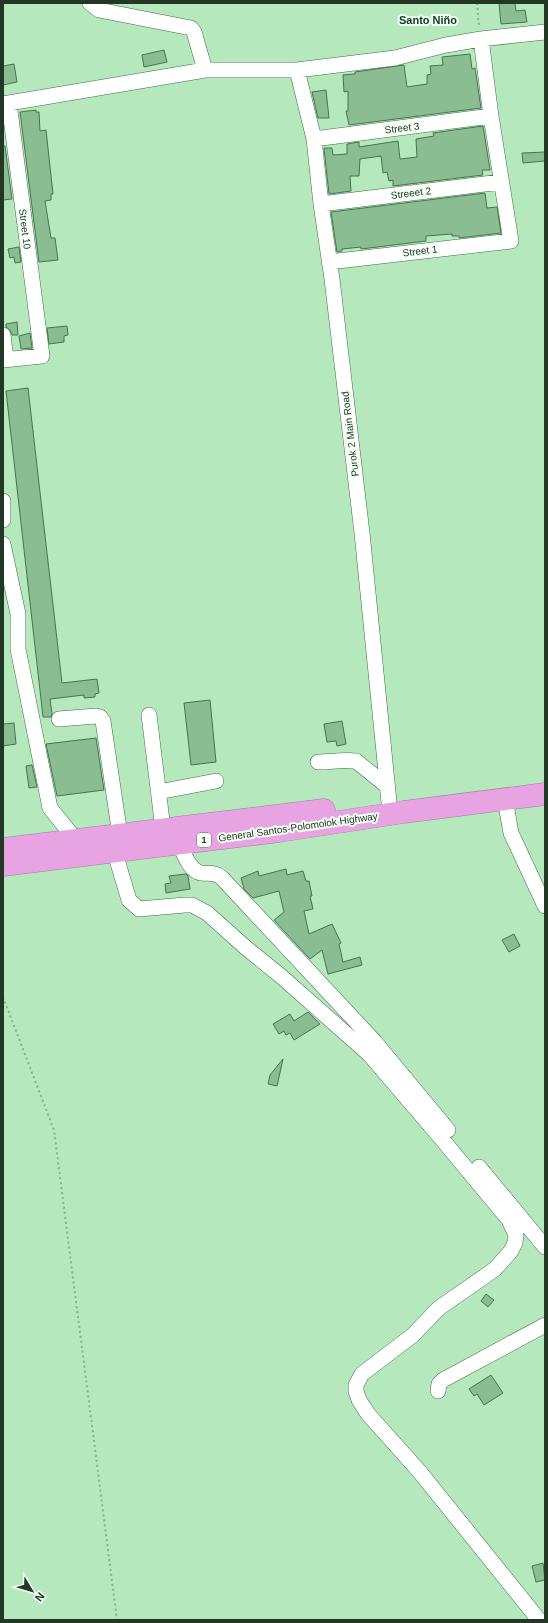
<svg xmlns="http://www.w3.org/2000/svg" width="548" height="1623" font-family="Arial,sans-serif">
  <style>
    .building { fill: #8bbd93; stroke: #45754e }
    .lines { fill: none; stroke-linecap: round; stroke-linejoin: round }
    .minor-casing { stroke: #3d6d47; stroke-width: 16 }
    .highway-casing { stroke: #a27da0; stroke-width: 23 }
    .path { stroke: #87b18e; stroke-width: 2; stroke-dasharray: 2 3; stroke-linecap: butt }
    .minor { stroke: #fff; stroke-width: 15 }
    .highway { stroke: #e7a3e2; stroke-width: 22 }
    .labels { text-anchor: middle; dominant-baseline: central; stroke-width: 4; stroke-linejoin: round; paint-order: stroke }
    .shield { fill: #f4fef5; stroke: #617364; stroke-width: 1 }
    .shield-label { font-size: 9px; font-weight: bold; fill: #223726 }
    .street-label { font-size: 10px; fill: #223726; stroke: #f4fef5 }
    .neighbourhood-label { font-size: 11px; font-weight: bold; fill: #0c3e1a; stroke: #f4fef5 }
  </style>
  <rect width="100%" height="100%" fill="#b5e9bd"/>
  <path class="building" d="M499 3H515L516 11 525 10 527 22 501 24Z
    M164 50 167 62 144 67 142 55Z
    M470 54 472 69 475 68 481 108 349 125 346 111H348V91L344 92 343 75 355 74V72L404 65 407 87 427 84V75L431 74 430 66 443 65 442 57Z
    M14 64 17 82 3 85V66Z
    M326 90 329 118H318L312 92Z
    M36 110V112H39L40 131 46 130 53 194H51V200L45 201 51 238H55L58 260 39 262 20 112Z
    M483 126 490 170H482L483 175 393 186V180L389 181 387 172 383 173 381 156 360 159 359 176H350L351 191 329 194 324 148H332L333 155 347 154V144L359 142V147L398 141 400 159 417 157 416 139 434 136 433 133Z
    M3 146H5L12 199 3 200Z
    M545 152V161L523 163 522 153Z
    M485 193 487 208 497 207 501 233 459 238V236H452V234L426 236V241L361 249V247L342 249V251L337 252 331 212Z
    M19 247 21 262 15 263 14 257 10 258 8 249Z
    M17 322 18 335H12L10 330 6 327V324Z
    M67 326 68 335 64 336V342L49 344 47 328Z
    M30 333 32 348 21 349 19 336Z
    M28 388 62 683 97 679 99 693 95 694V697L84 698V695L50 699 52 714 51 717H43L6 391Z
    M210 700 216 762 191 765 184 703Z
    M342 721 346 744 337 746 336 741 327 742 324 724Z
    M14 723 16 744 3 746V724Z
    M96 738 104 790 57 796 46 744Z
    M32 765 37 787 29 788 26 766Z
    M286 869 287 875 303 871 306 881H309L312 896H310L313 909 304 911 309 934 332 924 341 943 339 944 343 962 360 957 362 965 328 974 322 950 310 959 274 920 284 912 279 891 253 898 244 889 241 878 258 871 259 876Z
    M186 874 188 876 190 889 166 893 165 884 171 883 169 876Z
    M514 934 520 946 509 952 502 940Z
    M308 1012 320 1024 294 1040 290 1033 286 1035 284 1031 279 1034 273 1024 290 1014 294 1021Z
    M283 1059 277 1086 268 1084 270 1075Z
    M486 1294 494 1300 488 1307 481 1301Z
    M491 1375 503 1393 484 1405 477 1394 474 1396 469 1389Z
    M543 1563 545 1580 536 1582 532 1566Z"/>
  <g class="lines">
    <g class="minor-casing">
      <path id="minor" d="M90 3 99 10 191 28 194 32 205 70
        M297 70 314 139 321 204 332 279 362 533 389 802
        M3 104 205 70H297L395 58 446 45 481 39 545 32
        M314 139 491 116
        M321 204 501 182
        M329 262 511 241 491 116 481 39
        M3 335 6 359
        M3 360 42 356 9 103
        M3 501V520
        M3 544 18 614V649L50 808 76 840
        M149 715 163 829
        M59 719 96 716 100 717 103 721 120 835
        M318 762C330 762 345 759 356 761L387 786
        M158 792 216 781
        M505 799 511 833 545 906
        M112 843 129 900 139 909 185 905H192L207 913 245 947 282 977 370 1055 441 1138 509 1220 516 1235 515 1243 511 1251 504 1259 495 1269 439 1308 413 1335 362 1374 356 1385V1391L359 1400 368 1414 419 1471 539 1620
        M179 843C184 853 189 871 201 873 210 874 215 872 222 878L375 1042 448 1130
        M479 1167 545 1247
        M438 1391 439 1384 443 1380 545 1325"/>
    </g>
    <g class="highway-casing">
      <path id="highway" d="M3 849 324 810
        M3 865 279 831 404 812 545 794"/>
    </g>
    <path class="path" d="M477 3 479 26
      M3 997 54 1130 117 1620"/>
    <use href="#minor" class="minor"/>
    <use href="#highway" class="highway"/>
  </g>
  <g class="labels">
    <rect class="shield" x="197" y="833" width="14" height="14" rx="3"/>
    <g class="shield-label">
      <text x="204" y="840">1</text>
    </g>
    <g class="street-label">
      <text transform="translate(402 128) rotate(-7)">Street 3</text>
      <text transform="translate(411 193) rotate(-7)">Streeet 2</text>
      <text transform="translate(25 229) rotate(83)">Street 10</text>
      <text transform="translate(420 251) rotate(-7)">Street 1</text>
      <text transform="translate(350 434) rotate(-97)">Purok 2 Main Road</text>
      <text transform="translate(298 827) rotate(-8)">General Santos-Polomolok Highway</text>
    </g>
    <g class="neighbourhood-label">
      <text x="428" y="20">Santo Niño</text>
    </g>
  </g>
  <rect width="548" height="1623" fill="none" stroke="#223726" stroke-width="8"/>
  <g transform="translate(32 1591) rotate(128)" stroke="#f4fef5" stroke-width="3" paint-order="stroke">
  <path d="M0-3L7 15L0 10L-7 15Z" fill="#223726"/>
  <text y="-6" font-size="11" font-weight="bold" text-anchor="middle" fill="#223726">N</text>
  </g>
</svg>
